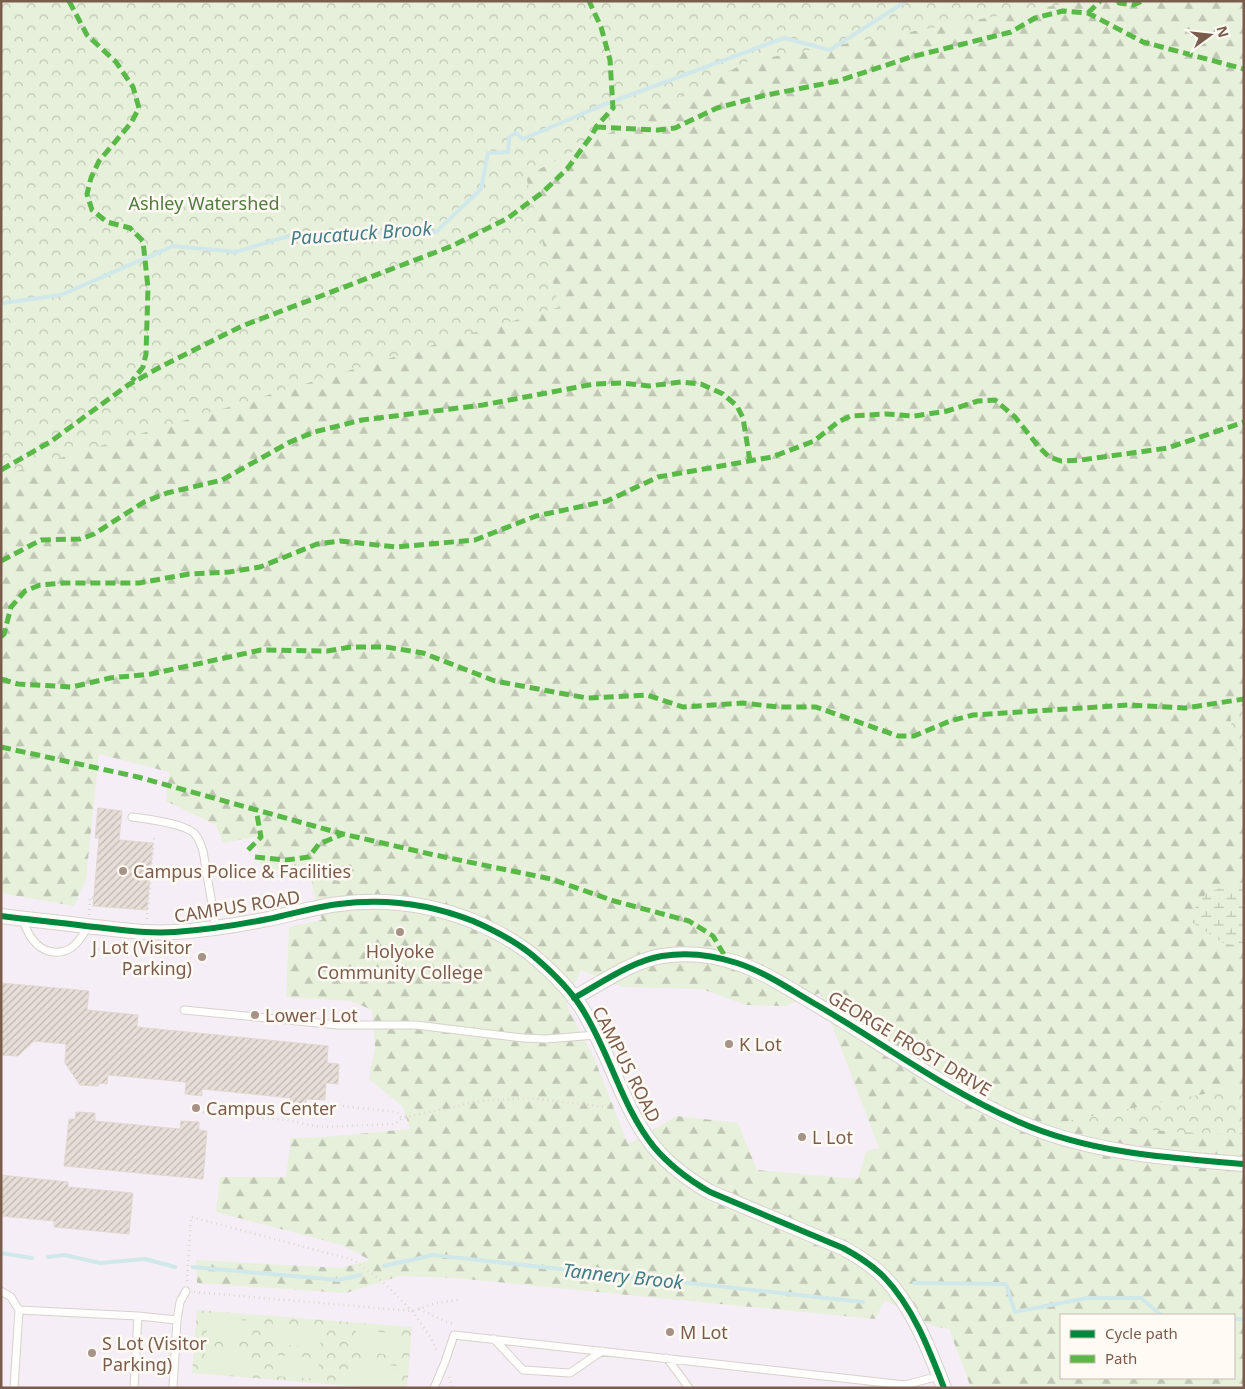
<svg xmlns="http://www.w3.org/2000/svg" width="1245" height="1389" font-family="'Noto Sans',sans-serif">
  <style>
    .education { fill: #f6eef6 }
    .forest { fill: url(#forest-firs); fill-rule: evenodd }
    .wetland { fill: url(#wetland-marsh) }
    .park { fill: url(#park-crowns) }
    .pitch { fill: #e7f0db }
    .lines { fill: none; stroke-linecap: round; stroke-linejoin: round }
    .stream { stroke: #d0e8ea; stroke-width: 4 }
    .building { fill: url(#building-hatch); stroke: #e2d8d2 }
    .service-casing { stroke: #d7d1cb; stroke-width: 9 }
    .minor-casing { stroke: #d7d1cb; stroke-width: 16 }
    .path { stroke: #dcd5d0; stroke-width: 2.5; stroke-dasharray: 1 4; stroke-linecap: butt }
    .service { stroke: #fefefd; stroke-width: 7 }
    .minor { stroke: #fefefd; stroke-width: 14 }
    .quiet { stroke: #58b947; stroke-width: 5; stroke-dasharray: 10 5; stroke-linecap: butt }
    .cycleway-casing { stroke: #fffaf3; stroke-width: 9 }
    .cycleway { stroke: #00873e; stroke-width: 6 }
    .poi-dot { fill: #a69286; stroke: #fffaf3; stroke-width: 2 }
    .labels { text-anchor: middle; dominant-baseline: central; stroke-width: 5; stroke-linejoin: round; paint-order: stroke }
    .park-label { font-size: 18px; fill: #537a41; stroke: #fffaf3 }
    .poi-label { font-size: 18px; fill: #7a5c4d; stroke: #fffaf3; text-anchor: start }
    .street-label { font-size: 18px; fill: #7a5c4d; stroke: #fffaf3 }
    .water-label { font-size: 19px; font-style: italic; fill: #437c86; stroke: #fffaf3 }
  </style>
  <defs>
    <pattern id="forest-firs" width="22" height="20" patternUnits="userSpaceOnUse" patternTransform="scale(1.25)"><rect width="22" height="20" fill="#e7f0db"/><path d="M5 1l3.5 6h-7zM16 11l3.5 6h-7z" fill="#c0c6b4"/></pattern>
    <pattern id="wetland-marsh" width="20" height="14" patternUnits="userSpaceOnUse" patternTransform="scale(1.25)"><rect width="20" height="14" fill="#e7f0db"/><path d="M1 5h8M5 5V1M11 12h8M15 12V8" fill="none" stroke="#c0c6b4"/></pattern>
    <pattern id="park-crowns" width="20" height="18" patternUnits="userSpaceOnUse" patternTransform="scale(1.25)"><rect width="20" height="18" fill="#e7f0db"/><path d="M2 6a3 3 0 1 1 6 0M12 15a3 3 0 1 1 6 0" fill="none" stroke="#c0c6b4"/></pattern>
    <pattern id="building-hatch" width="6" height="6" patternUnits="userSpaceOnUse" patternTransform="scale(1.25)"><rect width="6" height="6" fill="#e6ded7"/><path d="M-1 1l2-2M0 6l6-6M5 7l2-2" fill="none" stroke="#bfb7b1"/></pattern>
  </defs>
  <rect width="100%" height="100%" fill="#f9f5f0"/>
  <path class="education" d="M559 307 972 1388H1V476Z"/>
  <path class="forest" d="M1 1H1244V1388H971L949 1329 933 1326 885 1300 875 1319 455 1278 400 1276 346 1293 197 1283 196 1260 341 1268 370 1260 342 1245 216 1212 220 1177H286L291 1138 324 1137 410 1129 403 1107 369 1079 375 1047 372 1010 351 1001 286 997 289 927 322 920 314 895 309 864 262 873 255 837 223 843 216 825 166 801 169 772 99 754 86 879 74 906 1 893ZM581 970 622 987 702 989 746 1005 785 1006 820 993 879 1148 866 1151 858 1179 757 1170 738 1123 677 1116 628 1144 594 1058 566 1004ZM1061 1315H1234V1378H1061Z"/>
  <path class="wetland" d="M1244 882V946L1225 944 1187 919 1207 892Z"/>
  <path class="park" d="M1 1H1080L749 61 526 176 559 307 1 476Z
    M1229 706H1244V815Z
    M1244 1086V1133L1213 1134 1052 1124Z
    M197 1310 412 1327 407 1388H374L192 1373Z"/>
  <path class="pitch" d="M208 1318 253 1321 252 1342 206 1338Z
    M277 1324 322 1327 320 1348 276 1344Z
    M356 1330 400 1334 398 1355 354 1352Z
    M205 1348 251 1352 249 1373 204 1369Z
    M274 1355 319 1358 318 1379 273 1376Z
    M352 1362 398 1366 396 1385 350 1382Z"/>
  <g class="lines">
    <path class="stream" d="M1 304 3 303 61 295 173 246 236 252 298 233 436 232 481 189 488 153 508 152 509 137 516 133 523 139 603 105 784 38 830 50 906 1
      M1 1253 32 1258
      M48 1257 65 1255 100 1263 145 1259 175 1267
      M384 1266 433 1255 863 1302
      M193 1267 338 1280 360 1275
      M914 1283 1006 1284 1015 1312 1087 1298H1141L1161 1315
      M1234 1319H1244"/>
  </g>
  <path class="building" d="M98 808 122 811 119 840 153 843 147 910 93 906 99 838H95Z
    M1 983 89 991 87 1010 138 1015 137 1027 328 1046 327 1063 339 1064 338 1084 326 1083 325 1100 306 1099V1104L290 1103 291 1098 202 1089V1096L185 1094 186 1082 108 1075 107 1084 99 1083 98 1086H96L80 1085 65 1063 66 1044 34 1041 18 1056 1 1055Z
    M76 1112 95 1113V1121L180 1129 181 1121 199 1122V1130L207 1131 203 1179 64 1166 69 1119H75Z
    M1 1175 68 1182V1187L133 1193 129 1234 54 1227V1221L1 1216Z"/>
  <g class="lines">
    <g class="service-casing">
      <path id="service" d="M132 817C147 819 183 823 194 833 199 838 201 845 203 851L216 928
        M22 919C25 926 28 934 33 940 42 952 58 956 71 948 79 943 83 934 88 927
        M184 1010 338 1025H416L523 1038 546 1039 596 1035
        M1 1291 11 1297 19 1310 14 1388
        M19 1310 138 1316 134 1388
        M138 1316 177 1320
        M494 1339 523 1370 570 1373 602 1351
        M667 1358 689 1388
        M173 1388 177 1320 180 1302 186 1291
        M434 1388 445 1362 454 1335 905 1385 939 1376"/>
    </g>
    <g class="minor-casing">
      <path id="minor" d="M1 916C29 920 58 922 86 926 116 929 145 934 175 932 206 930 238 925 268 919 292 914 315 907 339 904 385 898 430 904 473 921 496 931 519 943 538 960 554 974 570 990 581 1007 610 1052 621 1106 654 1147 670 1166 689 1180 710 1192L843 1248C858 1256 872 1265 884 1277 913 1307 929 1349 944 1388
        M574 998C601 983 632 961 662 956 687 952 713 955 737 963 765 972 791 990 817 1005 884 1044 947 1091 1019 1122 1089 1153 1168 1158 1244 1164"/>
    </g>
    <path class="path" d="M89 915 90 897 94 898
      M147 919 154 838
      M93 949 122 952
      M323 1104 397 1112 402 1118
      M198 1112 287 1120 320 1127 395 1124 402 1118 480 1101 528 1098 616 1108
      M187 1281 191 1217 354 1260 383 1282 412 1311 431 1338 438 1353
      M194 1292 412 1311 436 1303 458 1300
      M419 1309 447 1322 455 1324
      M449 1377 453 1388"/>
    <use href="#service" class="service"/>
    <use href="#minor" class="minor"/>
    <path class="quiet" d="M69 1 87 35 116 62 133 87 139 108 131 123 99 161 91 178 87 194 92 210 107 222 130 228 143 241 148 288 146 354 143 367 132 381
      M1118 1 1119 3 1133 5 1143 1
      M1088 13 1100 1
      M596 127 658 130 675 128 717 108 762 96 838 81 911 57 1011 32 1035 18 1063 11 1088 13 1143 42 1244 69
      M1 470 50 442 128 385 164 365 242 326 452 246 508 218 543 192 567 169 592 135 596 127 613 108 610 60 601 27 589 1
      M1 561 41 540 80 539 94 534 144 502 167 493 222 480 290 442 314 432 362 420 483 405 594 384 622 383 649 386 681 382 701 384 723 394 737 406 743 418 750 461
      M1 637 4 634 11 607 25 591 40 585 64 583H139L189 574 229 572 260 567 317 544 340 541 396 547 475 540 536 516 607 501 658 477 772 457 814 441 838 422 850 416 886 414 914 416 947 411 978 401 995 400 1015 417 1039 447 1049 457 1061 461 1081 460 1168 448 1244 422
      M1 679 18 684 72 687 110 678 151 674 261 650 327 651 351 647H386L423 653 495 681 554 692 587 698 647 695 683 707 743 703 778 707H816L898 736H914L950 721 973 715 1129 705 1185 708 1244 699
      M1 747 138 777 343 834 430 854 551 879 614 901 689 921 713 936 727 960
      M248 850 261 837 256 809
      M255 857 286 860 309 857 319 844 343 834"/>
    <g class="cycleway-casing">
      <path id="cycleway" d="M1 916C29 920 58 922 86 926 116 929 145 934 175 932 206 930 238 925 268 919 292 914 315 907 339 904 385 898 430 904 473 921 496 931 519 943 538 960 554 974 570 990 581 1007 610 1052 621 1106 654 1147 670 1166 689 1180 710 1192L843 1248C858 1256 872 1265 884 1277 913 1307 929 1349 944 1388
        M574 998C601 983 632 961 662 956 687 952 713 955 737 963 765 972 791 990 817 1005 884 1044 947 1091 1019 1122 1089 1153 1168 1158 1244 1164"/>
    </g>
    <use href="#cycleway" class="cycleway"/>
  </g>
  <g class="poi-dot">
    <circle cx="123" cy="871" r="5"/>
    <circle cx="400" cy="932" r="5"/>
    <circle cx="202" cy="957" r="5"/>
    <circle cx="255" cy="1015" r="5"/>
    <circle cx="729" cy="1044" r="5"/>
    <circle cx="196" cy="1108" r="5"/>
    <circle cx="802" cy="1137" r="5"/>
    <circle cx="670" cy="1332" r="5"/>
    <circle cx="92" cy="1353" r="5"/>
  </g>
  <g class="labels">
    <g class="park-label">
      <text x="204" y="203">Ashley Watershed</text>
    </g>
    <g class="poi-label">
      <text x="133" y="871">Campus Police &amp; Facilities</text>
      <text x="192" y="947" text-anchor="end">J Lot (Visitor<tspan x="192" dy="21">Parking)</tspan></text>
      <text x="400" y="951" text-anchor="middle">Holyoke<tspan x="400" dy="21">Community College</tspan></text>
      <text x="265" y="1015">Lower J Lot</text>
      <text x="739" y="1044">K Lot</text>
      <text x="206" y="1108">Campus Center</text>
      <text x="812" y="1137">L Lot</text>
      <text x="680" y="1332">M Lot</text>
      <text x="102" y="1343">S Lot (Visitor<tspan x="102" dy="21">Parking)</tspan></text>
    </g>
    <g class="street-label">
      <text transform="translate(237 906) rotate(-9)">CAMPUS ROAD</text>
      <text transform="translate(910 1043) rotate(31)">GEORGE FROST DRIVE</text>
      <text transform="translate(627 1064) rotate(63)">CAMPUS ROAD</text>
    </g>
    <g class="water-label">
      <text transform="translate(361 233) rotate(-4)">Paucatuck Brook</text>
      <text transform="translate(623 1276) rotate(6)">Tannery Brook</text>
    </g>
  </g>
  <rect width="1245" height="1389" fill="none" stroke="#7a5c4d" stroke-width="5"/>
  <rect x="1060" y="1314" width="175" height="65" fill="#fffaf3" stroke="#cabbb1"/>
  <rect x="1070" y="1330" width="25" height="8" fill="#00873e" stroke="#cabbb1"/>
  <text x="1105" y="1339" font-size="15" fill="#7a5c4d">Cycle path</text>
  <rect x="1070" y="1355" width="25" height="8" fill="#58b947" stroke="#cabbb1"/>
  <text x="1105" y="1364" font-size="15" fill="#7a5c4d">Path</text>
  <g transform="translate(1210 35) rotate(75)" stroke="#fffaf3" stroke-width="4" paint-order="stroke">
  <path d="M0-4L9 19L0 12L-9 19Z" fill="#7a5c4d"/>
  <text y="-8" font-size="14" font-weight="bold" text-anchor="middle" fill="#7a5c4d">N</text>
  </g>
</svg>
